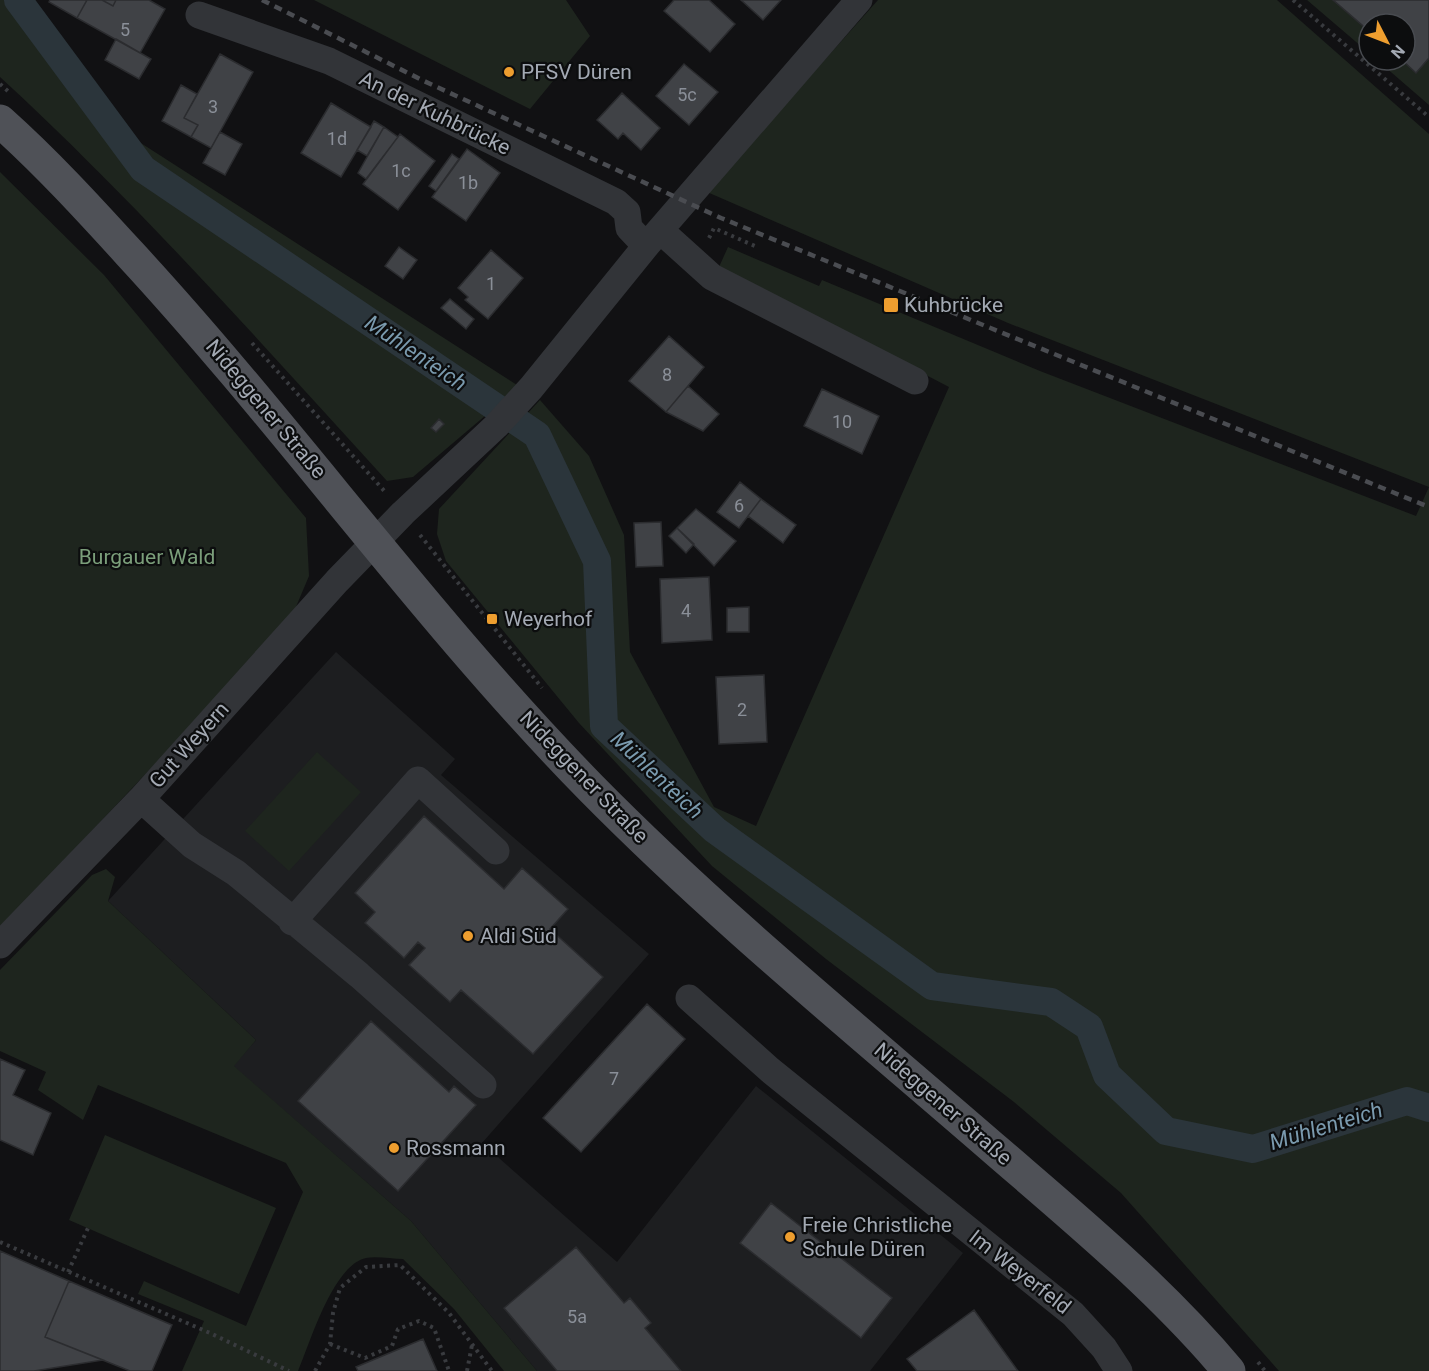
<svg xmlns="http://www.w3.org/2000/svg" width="1429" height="1371" font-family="Roboto,sans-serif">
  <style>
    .built { fill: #1d1e20 }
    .green { fill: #1e251e }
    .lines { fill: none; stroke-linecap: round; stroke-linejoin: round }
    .canal { stroke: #2b353b; stroke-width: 28 }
    .building { fill: #404246; stroke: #2b2c2f; stroke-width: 1.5 }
    .path { stroke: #393b3f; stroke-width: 4; stroke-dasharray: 3 4.5; stroke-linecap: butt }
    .minor { stroke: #323438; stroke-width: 27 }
    .major { stroke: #4f5157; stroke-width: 33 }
    .rail { stroke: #4a4c51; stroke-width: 4.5; stroke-dasharray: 8 6; stroke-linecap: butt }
    .poi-dot { fill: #ee9e2f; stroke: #0c0d0e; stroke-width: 2 }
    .labels { text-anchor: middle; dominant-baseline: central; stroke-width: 4.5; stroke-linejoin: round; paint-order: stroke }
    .number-label { font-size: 18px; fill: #8a8f98 }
    .poi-label { font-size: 21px; fill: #a3a9b3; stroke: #0c0d0e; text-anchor: start }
    .street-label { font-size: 21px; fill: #a3a9b3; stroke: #0c0d0e }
    .park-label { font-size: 21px; fill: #7b9e7a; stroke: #0c0d0e }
    .water-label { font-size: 22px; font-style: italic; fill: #7a9aae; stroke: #0c0d0e }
  </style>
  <rect width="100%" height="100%" fill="#111113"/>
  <path class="built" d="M336 652 455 759 441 775 649 954 482 1143 617 1262 756 1086 963 1253 870 1371H537L411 1221 233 1066 256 1040 108 901Z"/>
  <path class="green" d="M0 0H35L133 138 517 385 486 415 413 477 387 481C261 343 137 203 0 77Z
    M314 0H566L590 36 530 109Z
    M878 0H1277L1429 134V1371H1279L1121 1193 1014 1102 826 959 712 866 579 723 446 561 437 534 439 509 540 400 589 456 624 535 630 652 714 807 756 826 949 387 719 267 728 247 819 286 822 280 1040 371 1416 516 1429 487 1008 323 707 192Z
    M1307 0H1429V105L1377 60H1405V24H1369V53Z
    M0 172 104 275 306 518 309 576 290 621 0 928Z
    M317 752 361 792 289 871 245 831Z
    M106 869 115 877 108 901 256 1040 234 1066 411 1221 537 1371H504L454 1309 403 1259C392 1259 377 1256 366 1258 333 1265 310 1343 298 1371H182L204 1321 138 1294 144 1281 246 1326 303 1192 286 1163 98 1085 83 1120 38 1090 46 1072 0 1051V970L92 875Z
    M105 1135 276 1208 239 1294 69 1220Z"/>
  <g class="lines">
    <path class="canal" d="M18 0 143 169 537 435 597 561 604 726 715 830 932 986 1051 1002 1089 1027 1107 1075 1166 1131 1253 1149 1407 1101 1429 1108"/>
  </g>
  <path class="building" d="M50 0H87L77 18 49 2Z
    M87 0H102L113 6 116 0H149L165 9 140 53 77 18Z
    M102 0H116L113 6Z
    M674 0H709L735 24 710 52 664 11Z
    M741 0H781L763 20Z
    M1333 0H1429V58L1416 73 1402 60H1405V24H1369V31Z
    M116 39 151 59 139 79 105 60Z
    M220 54 253 72 211 148 191 137 198 125 184 118Z
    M684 64 718 92 689 125 656 96Z
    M181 85 197 94 184 118 198 125 191 137 162 121Z
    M622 93 660 128 641 150 623 133 618 139 597 120Z
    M331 103 371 127 341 177 301 153Z
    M374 121 384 127 367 156 357 150Z
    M384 127 398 137 366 179 358 173Z
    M220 132 242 144 225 175 203 163Z
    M400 134 435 161 398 210 363 184Z
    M467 149 500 173 466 221 432 197Z
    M452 154 459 159 436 191 429 186Z
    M399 247 417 260 403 279 385 266Z
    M491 250 523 278 488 319 465 300 468 297 458 288Z
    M450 299 474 319 466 329 441 308Z
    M669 336 704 367 666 412 629 381Z
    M688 386 719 414 703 431 666 412Z
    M822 389 879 416 862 454 804 426Z
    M439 419 444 424 436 432 431 428Z
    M740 482 761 499 739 528 717 512Z
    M761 499 796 525 783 543 748 516Z
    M696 509 736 541 714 566 677 528Z
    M661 522 663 566 636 567 634 523Z
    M677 528 694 544 686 553 669 536Z
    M709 577 712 640 662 643 660 579Z
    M749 607V632H727V608Z
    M764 675 767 742 719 744 716 677Z
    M424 816 504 889 522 868 568 909 550 929 603 977 533 1054 461 990 450 1002 409 965 425 948 418 942 404 958 365 923 375 912 355 893Z
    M647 1004 685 1039 581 1152 543 1118Z
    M371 1021 449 1092 454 1086 476 1105 398 1191 298 1101Z
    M0 1059 25 1070 13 1095 51 1113 33 1155 0 1140Z
    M771 1203 892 1298 861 1338 740 1243Z
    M576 1247 624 1303 630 1298 651 1323 645 1328 681 1371H557L504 1308Z
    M0 1251 69 1281 45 1337 103 1360 34 1371H0Z
    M69 1281 172 1325 152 1371H130L45 1337Z
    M974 1310 1018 1371H917L907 1359Z
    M423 1339 437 1371H358L356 1367Z"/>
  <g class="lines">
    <path class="path" d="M1293 0 1429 117
      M0 84 9 92
      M709 238 714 228 755 246
      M252 343 387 494
      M420 535 542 688
      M0 1242 210 1333 289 1371
      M68 1272 88 1228
      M330 1344 365 1358 392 1346 398 1329 419 1321 434 1328 449 1371
      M1258 1362 1265 1371
      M315 1371 330 1344 333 1313 340 1288 366 1267 400 1265 449 1313 492 1371
      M467 1371 472 1345"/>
    <path class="minor" d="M199 15 329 61 616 202 627 212 629 228 646 246
      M661 231 712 277 915 381
      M141 799 192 845 236 873 359 975 483 1085
      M292 922 418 780 496 851
      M0 945 141 799 337 581 403 513 496 426 531 388 646 246 859 0
      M689 998 770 1070 1073 1314 1104 1348 1119 1371"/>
    <path class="major" d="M0 121C46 162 88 208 130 254 289 426 426 620 591 788 719 918 861 1033 999 1153 1079 1222 1161 1290 1229 1371"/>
    <path class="rail" d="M262 0 424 81 721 218 1429 507"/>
  </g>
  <g class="poi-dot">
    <circle cx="509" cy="72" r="6"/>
    <rect x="883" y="297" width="16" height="16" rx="3"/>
    <rect x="486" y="613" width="12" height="12" rx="3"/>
    <circle cx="468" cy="936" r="6"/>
    <circle cx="394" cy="1148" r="6"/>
    <circle cx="790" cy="1237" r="6"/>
  </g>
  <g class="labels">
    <g class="number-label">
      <text x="125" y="29">5</text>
      <text x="687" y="94">5c</text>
      <text x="213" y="106">3</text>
      <text x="337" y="138">1d</text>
      <text x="401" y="170">1c</text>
      <text x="468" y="182">1b</text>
      <text x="491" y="283">1</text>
      <text x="667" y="374">8</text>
      <text x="842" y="421">10</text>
      <text x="739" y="505">6</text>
      <text x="686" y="610">4</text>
      <text x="742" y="709">2</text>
      <text x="614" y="1078">7</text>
      <text x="577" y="1316">5a</text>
    </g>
    <g class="poi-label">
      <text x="521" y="72">PFSV Düren</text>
      <text x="904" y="305">Kuhbrücke</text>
      <text x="504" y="619">Weyerhof</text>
      <text x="480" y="936">Aldi Süd</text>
      <text x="406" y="1148">Rossmann</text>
      <text x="802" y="1225">Freie Christliche<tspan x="802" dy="24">Schule Düren</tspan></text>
    </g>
    <g class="street-label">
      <text transform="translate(435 113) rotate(26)">An der Kuhbrücke</text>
      <text transform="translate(266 409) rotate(50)">Nideggener Straße</text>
      <text transform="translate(189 745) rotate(-48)">Gut Weyern</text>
      <text transform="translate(584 777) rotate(46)">Nideggener Straße</text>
      <text transform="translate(943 1104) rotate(41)">Nideggener Straße</text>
      <text transform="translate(1020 1272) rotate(38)">Im Weyerfeld</text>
    </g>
    <g class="park-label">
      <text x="147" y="557">Burgauer Wald</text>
    </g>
    <g class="water-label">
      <text transform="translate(416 353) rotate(34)">Mühlenteich</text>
      <text transform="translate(657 775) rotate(43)">Mühlenteich</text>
      <text transform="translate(1326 1126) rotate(-17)">Mühlenteich</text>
    </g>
  </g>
  <g transform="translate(1387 42) rotate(132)"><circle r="28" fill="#0c0d0e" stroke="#484b50" stroke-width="1.5"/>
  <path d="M0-4.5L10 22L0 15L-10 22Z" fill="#ee9e2f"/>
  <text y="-9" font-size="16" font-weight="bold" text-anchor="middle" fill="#a3a9b3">N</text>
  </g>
</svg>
